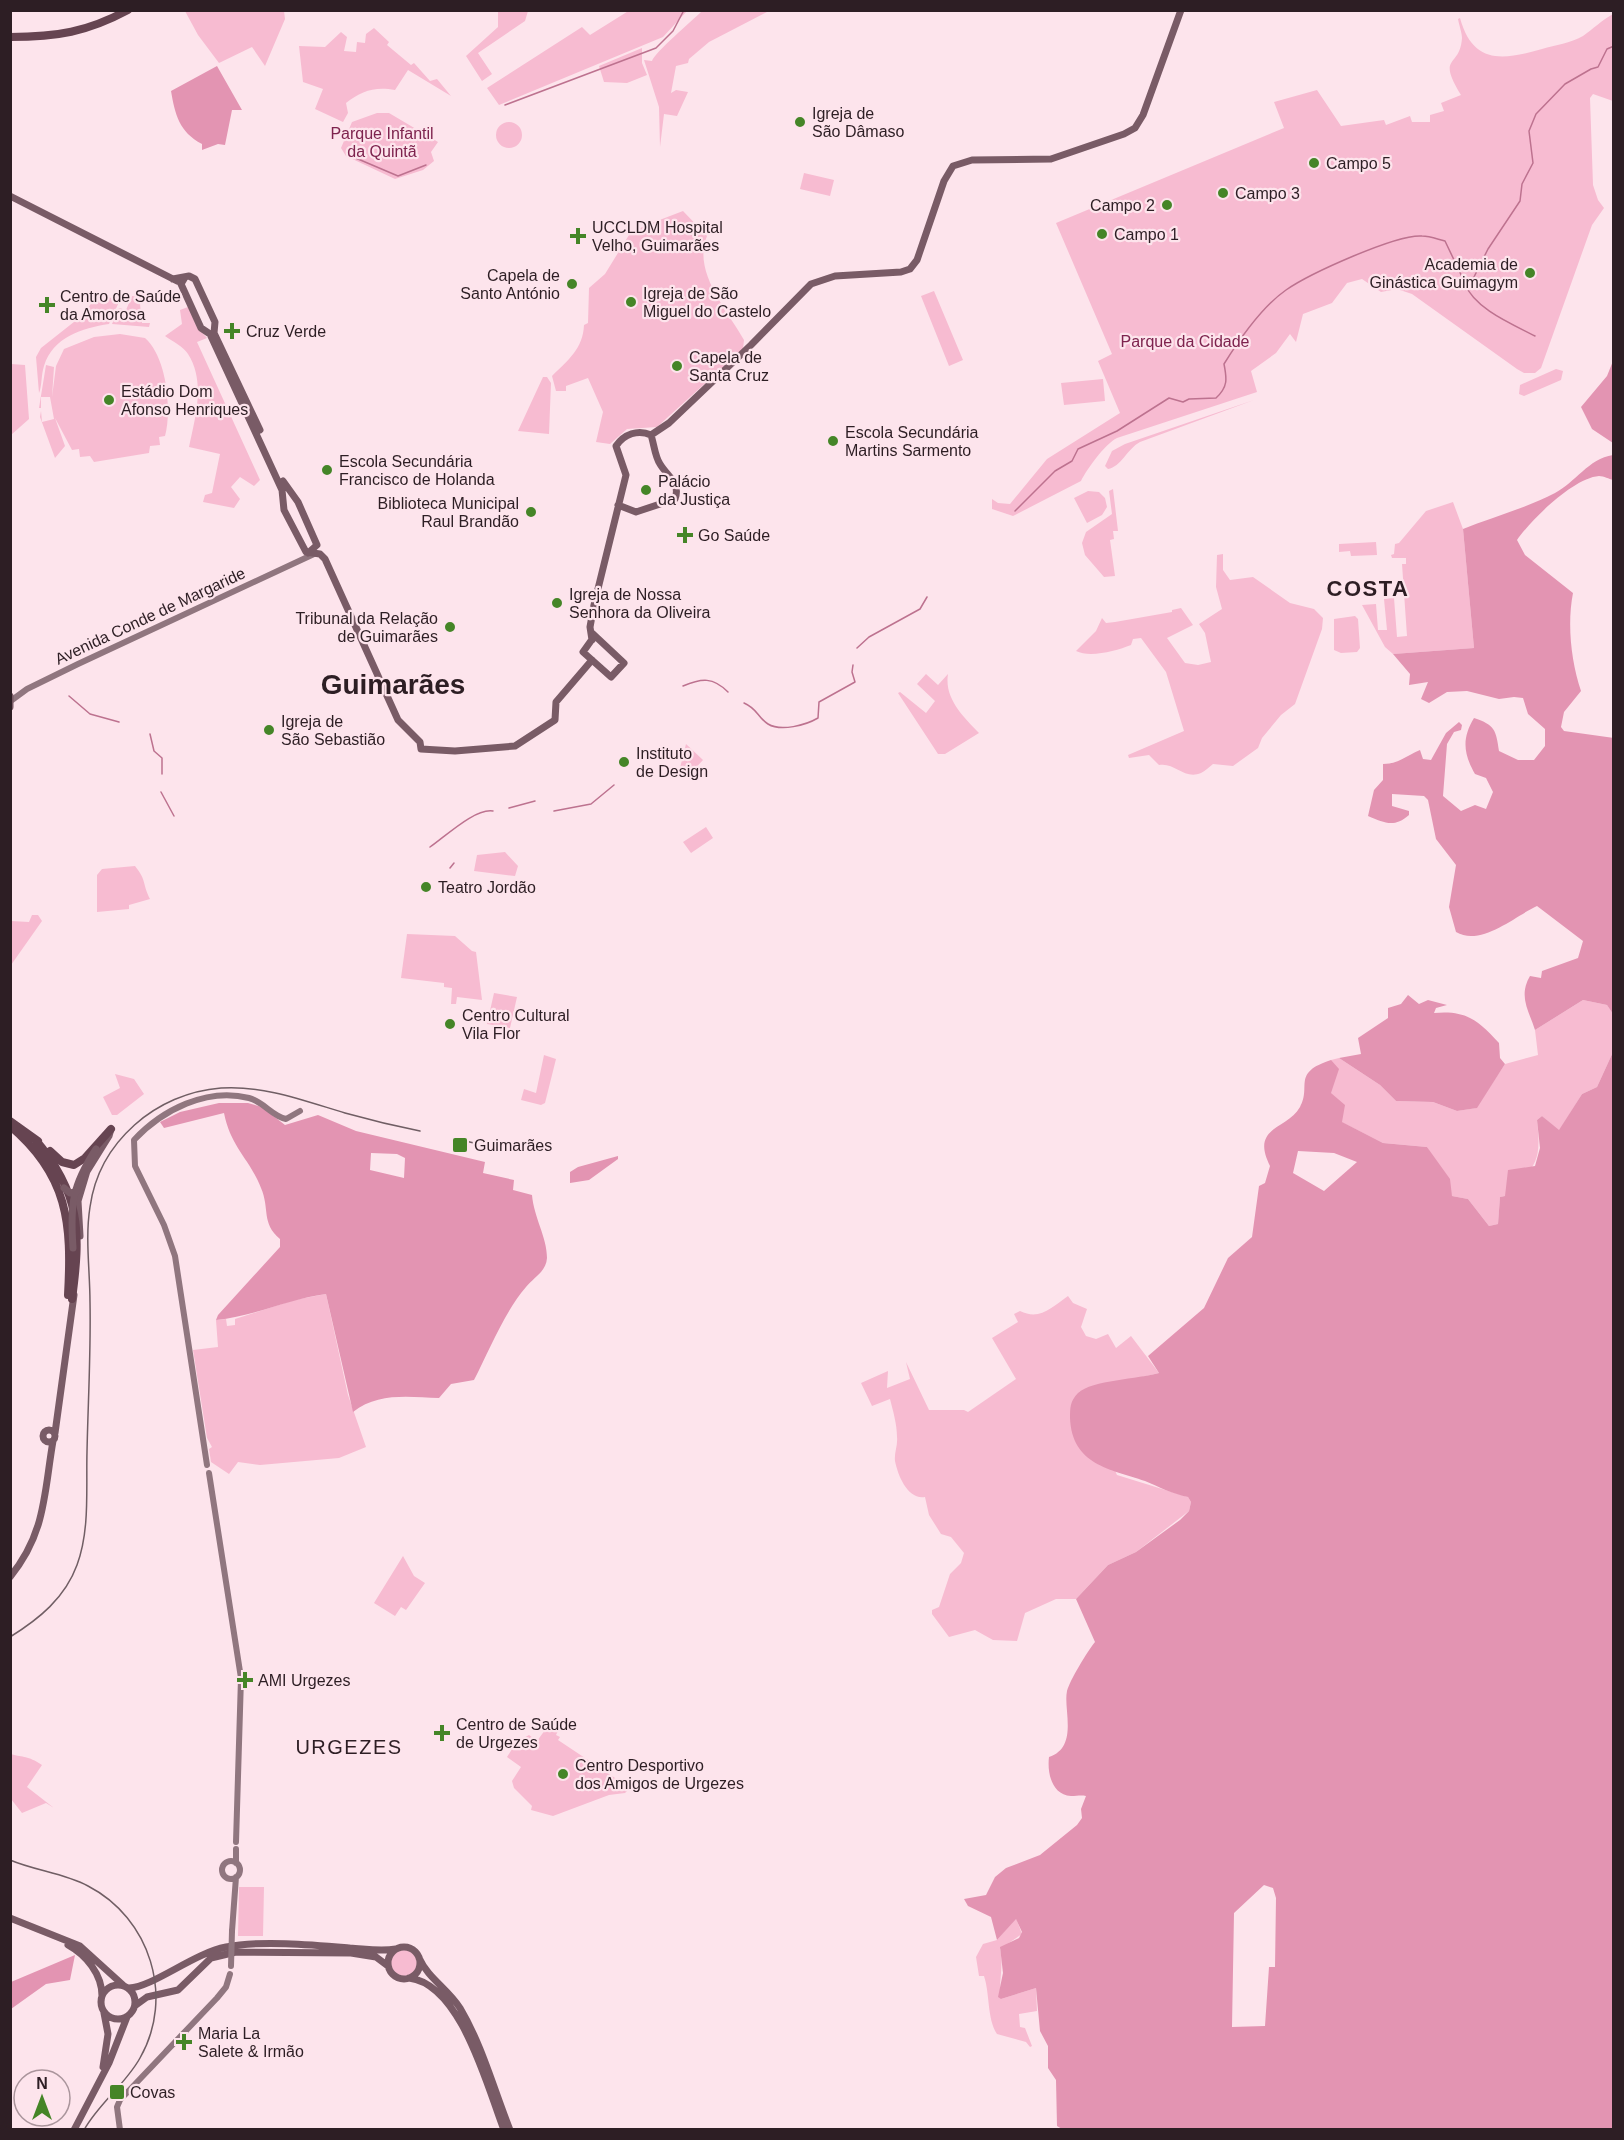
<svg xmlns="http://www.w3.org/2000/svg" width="1624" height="2140" font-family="Arial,sans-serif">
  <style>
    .green { fill: #f7bbd1 }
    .forest { fill: #e394b2; fill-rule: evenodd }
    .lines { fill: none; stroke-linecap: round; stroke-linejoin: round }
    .stream { stroke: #bd728f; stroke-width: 1.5 }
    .secondary { stroke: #90767f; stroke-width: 6 }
    .primary { stroke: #795b66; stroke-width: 7 }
    .highway { stroke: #664451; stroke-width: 8 }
    .rail { stroke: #705e64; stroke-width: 1.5 }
    .secondary-bridge { stroke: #90767f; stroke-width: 6 }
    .primary-bridge { stroke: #795b66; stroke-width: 7 }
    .poi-dot { fill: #458527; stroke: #fde4ec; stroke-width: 2 }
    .labels { text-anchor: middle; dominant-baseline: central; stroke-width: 4.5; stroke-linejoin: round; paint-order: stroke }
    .poi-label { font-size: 16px; fill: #2d1e24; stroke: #fde4ec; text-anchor: start }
    .park-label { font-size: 16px; fill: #7e234e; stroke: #fde4ec }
    .street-label { font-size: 16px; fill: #2d1e24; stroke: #fde4ec }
    .quarter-label { font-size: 20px; letter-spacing: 1.5px; fill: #2d1e24; stroke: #fde4ec }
    .district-label { font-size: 22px; font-weight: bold; letter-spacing: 1.5px; fill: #2d1e24; stroke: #fde4ec }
    .town-label { font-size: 28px; font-weight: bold; fill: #2d1e24; stroke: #fde4ec }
  </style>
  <rect width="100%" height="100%" fill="#fde4ec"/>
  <path class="green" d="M630 10 687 11 663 37 499 105 487 88 582 27 590 35Z
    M185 11H284L285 19 265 66 252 47 219 63 198 35Z
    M498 11H528L525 21 478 53 492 74 482 81 466 56 498 27Z
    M702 11H769L709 42 689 59 688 63 676 66 671 93 676 90 688 92 677 116 664 114 660 147 659 107 644 60 652 61C654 53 693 20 702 11Z
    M1613 14V101L1593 94 1590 98 1593 185 1598 200 1604 208 1592 225 1541 368 1535 373H1524L1517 369 1412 294 1397 289 1381 292 1362 279 1347 283 1332 303 1303 314 1296 342 1290 334 1276 353 1251 371 1257 392 1117 438C1105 444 1087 469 1081 481L1013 516 992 509V499L998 503 1010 504 1047 459 1120 413 1098 361 1112 354 1056 223 1284 128 1274 102 1317 90 1341 126 1384 120 1386 125 1410 116 1412 122H1430V115L1444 111 1441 103 1461 95C1436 54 1460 69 1462 38 1462 33 1459 25 1458 19L1460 18C1473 65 1503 60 1542 49 1556 45 1570 43 1583 36 1593 29 1602 20 1613 14Z
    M374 28 389 42 387 45 411 65 414 63 430 81 437 79 451 96 408 70 395 90C375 86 361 91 346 103L348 113 343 122 315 109 323 89 303 82 299 46 325 47 341 32 347 37 344 51 356 52 357 42 365 43 366 34Z
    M642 48V63L647 75 627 83 604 82 599 66Z
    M377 113H389L438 142 431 152 434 161 423 170 395 179 346 156 341 148 352 122Z
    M496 135a13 13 0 1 1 26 0a13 13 0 1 1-26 0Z
    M804 173 834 180 830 196 800 189Z
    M683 211 707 236C692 271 727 310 744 340L743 349 657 427 627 429 610 444 596 442 603 412 588 378 566 386V391H556L552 376C568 360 583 349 584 325L588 323 589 288 605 274 629 235 644 226Z
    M934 291 963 360 949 366 921 296Z
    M99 292 119 302 109 324C82 328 53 337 44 366 41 375 42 386 39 393L36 357 41 348 84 314Z
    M139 294 142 323H150L149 327 112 324 119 308 126 310 132 296 137 297Z
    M188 307 197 327 207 338 197 342 260 480 254 486 240 477 231 487 240 499 234 508 203 502 205 495 212 493 220 454 189 447C195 418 206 382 188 354 184 347 172 341 165 336L182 324 180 310Z
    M120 334 145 338C167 357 172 411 165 436L159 437 160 445 150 446 149 453 94 462 90 456 80 457 79 449 72 450 55 418 65 446 55 458 40 417 41 411 42 422 54 419 50 397H41V408H39L46 365 54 367 52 397 56 366 64 349 94 337Z
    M11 364 25 365 29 419 11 435Z
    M1556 369 1563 371 1561 380 1524 396 1519 394 1520 385Z
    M543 377H547L551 383 549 434 518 431Z
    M1103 379 1105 401 1064 405 1061 383Z
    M1254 400 1140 442C1127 449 1121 467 1108 469L1105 466 1112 451 1125 444Z
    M1113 489 1118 531H1113L1114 539 1110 540 1115 576 1104 577 1085 555 1082 543 1086 532 1112 514 1109 491Z
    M1088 491 1099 492 1105 498 1107 507 1102 515 1087 523 1074 498Z
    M1453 502 1463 529 1474 648 1393 654 1385 647 1362 605 1376 604 1378 630H1387L1384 599 1394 598 1397 637 1407 636 1402 564H1406V558H1392L1391 555 1394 554 1395 544 1399 543 1426 511Z
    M1376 542 1377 555 1351 556 1350 551 1339 552V544Z
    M1223 554V570L1230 580 1253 577 1290 603 1314 609 1323 618 1322 629 1295 704 1281 715 1262 738 1258 748 1233 766 1213 764C1209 767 1205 771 1201 773 1184 780 1175 762 1159 765L1149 755 1129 758 1128 755 1184 731 1166 672 1141 638 1133 639 1131 645C1116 651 1090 658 1076 651L1096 631 1102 618 1106 623 1115 622 1172 612V610L1181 608 1193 625 1167 638 1185 663 1198 665 1211 662 1205 633 1199 624 1222 609 1216 587 1217 555Z
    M1355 616 1358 619 1360 648 1357 652 1341 653 1334 650V619Z
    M926 674 938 685 948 674C944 699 964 717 979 733L945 754H938L898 693 900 692 926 713 935 701 917 684Z
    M686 744 703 760 689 775 691 779 678 776Z
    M706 827 713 838 691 853 683 842Z
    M505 852 518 866 515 876 474 871 477 855Z
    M135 866C147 881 142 883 150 899L129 905V909L97 912V875L102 869Z
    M32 915H38L42 921 11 965V921L29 922Z
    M407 934 455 936 472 951 476 952 482 1000 457 997 456 1004H451L452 988 444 987V983L401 978Z
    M494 993 517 997 510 1028 487 1024Z
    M1583 1000 1607 1005 1613 1014V1052L1597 1087 1582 1094 1559 1131 1542 1116 1537 1120C1542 1165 1535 1166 1505 1196L1500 1197 1498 1224 1489 1226 1468 1199 1452 1196 1427 1147 1383 1143 1341 1122 1331 1093V1060L1339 1058 1380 1085 1396 1101 1433 1102 1457 1111 1476 1108 1505 1064 1538 1055 1535 1030Z
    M544 1055 556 1059 545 1103 541 1105 521 1100 524 1089 536 1093Z
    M115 1074 134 1079 144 1094 117 1115H112L103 1097 120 1088Z
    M326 1294 348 1395 366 1447 339 1458 260 1465 238 1462 229 1474 211 1462 209 1449 212 1447 207 1438 193 1350 218 1347 216 1320 226 1319 227 1326 235 1325V1319L294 1300Z
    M1068 1296 1073 1303 1087 1309 1081 1327 1086 1336 1096 1339 1108 1334 1116 1348 1131 1336 1159 1373 1079 1392 1117 1475 1188 1497 1191 1502 1189 1511 1136 1552 1108 1565 1076 1599H1056L1025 1613 1017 1641 993 1640 975 1630 949 1637 932 1614V1610L939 1607 950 1574 961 1563 964 1553 951 1537 941 1534 929 1515 925 1497C908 1500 898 1476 895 1461 894 1453 898 1445 897 1437 897 1424 893 1411 890 1399L872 1406 861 1383 888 1371 887 1388 910 1379 906 1362 929 1410H964L968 1412 1016 1379 992 1338 1018 1322 1014 1314 1020 1311C1040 1321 1052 1307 1068 1296Z
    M403 1556 414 1576 425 1583 406 1610 401 1607 395 1616 374 1603Z
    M548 1726 558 1731 556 1735 560 1737 558 1740 630 1788 625 1793 609 1795 553 1816 531 1810 532 1806 514 1788 512 1781 521 1767 507 1757 519 1738 522 1739 529 1735 537 1741Z
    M11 1754C24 1758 27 1755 42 1765L27 1787 54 1808 46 1803 22 1813 11 1799Z
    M239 1887H264L263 1936H238Z
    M1016 1918 1022 1934 1000 1949C1004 1967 998 1983 1001 1999L1036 1988 1037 2011 1019 2014 1020 2027 1025 2028 1032 2046 1030 2047 1026 2042 997 2034C987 2019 990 1994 984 1976H979L976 1957 983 1944 997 1940Z
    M391 1963a13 13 0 1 1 26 0a13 13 0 1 1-26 0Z"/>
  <path class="forest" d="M217 66 242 110H232L225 145 218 144 202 150V144C179 132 175 114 171 91Z
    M1613 361 1614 443H1613L1592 429 1581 407 1607 376Z
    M1613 455V480C1609 479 1604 476 1599 476 1573 478 1531 520 1517 540L1525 555 1573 593C1567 624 1571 661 1581 691L1564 712 1561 727 1564 731 1614 738 1613 1014 1607 1005 1583 1000 1535 1030C1529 1011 1518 996 1530 976L1541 978 1542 971 1578 958 1583 941 1537 906C1515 916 1481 947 1456 932L1449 907 1456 865 1436 839 1428 800 1424 796 1392 794V806L1409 811V815C1394 828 1385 823 1368 816L1374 790 1383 780V764C1398 764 1406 756 1420 750L1423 759 1431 760 1446 733 1459 722 1462 725 1461 730 1454 732 1447 744 1443 796 1461 811 1475 805 1486 809 1493 792 1486 778 1475 774C1463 753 1462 738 1474 718 1495 725 1496 730 1499 751L1518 760H1534L1545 746V729L1528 714 1523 698 1514 697 1499 699 1467 691 1447 692 1429 703 1421 699 1428 682 1409 685 1410 674 1393 654 1474 648 1463 529C1493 517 1526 508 1555 493 1576 482 1588 459 1613 455Z
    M1408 995 1419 1004 1428 1000 1447 1005 1436 1008 1434 1013C1466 1010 1478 1020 1499 1043L1500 1058 1505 1064 1477 1108 1457 1111 1433 1102 1396 1101 1380 1085 1339 1058 1361 1054 1358 1038 1388 1018V1008L1401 1004Z
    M1613 1052V2129H1062L1057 2126 1056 2080 1048 2068V2046L1040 2031 1036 1988 1001 1999 998 1997 1003 1973 1000 1947 1019 1938 1022 1932 1016 1919 997 1940 991 1917 968 1906 964 1899 986 1895 995 1877 1006 1868 1040 1855 1077 1825 1082 1818 1081 1809 1086 1796C1081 1795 1077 1796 1071 1796 1052 1795 1047 1773 1049 1757 1079 1747 1063 1709 1067 1691 1070 1680 1087 1652 1095 1642L1076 1599 1108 1565 1136 1552 1180 1520 1189 1511 1191 1502 1188 1497C1173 1494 1159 1487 1145 1481 1110 1469 1072 1465 1070 1418 1070 1408 1070 1401 1078 1393 1092 1380 1139 1379 1159 1373L1148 1356 1204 1308 1228 1258 1252 1237 1259 1186 1265 1183 1270 1166C1250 1126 1287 1130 1300 1107 1312 1086 1291 1073 1331 1060L1339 1069 1331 1093 1345 1105 1342 1122 1383 1143 1427 1147 1450 1179 1452 1196 1468 1199 1489 1226 1498 1224 1500 1197 1505 1196 1508 1170 1535 1166 1540 1148 1537 1120 1542 1116 1559 1130 1582 1094 1597 1087ZM1298 1151 1334 1153 1357 1162 1324 1191 1293 1173ZM1264 1885 1273 1888 1276 1898 1275 1967H1269L1265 2026 1232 2027 1234 1913Z
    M219 1103H248L262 1107 285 1125 318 1115 356 1131 485 1162 483 1173 514 1180 513 1190 532 1195C534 1218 547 1237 547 1258 546 1272 534 1277 526 1287 505 1311 489 1351 474 1380L451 1384 439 1398C409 1397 378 1392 353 1412L326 1294C289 1299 255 1316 216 1320L218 1315 280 1247V1239C261 1223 270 1209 261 1188 250 1159 231 1148 224 1113L164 1128 160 1122 180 1112ZM371 1153 397 1154 405 1158 404 1178 370 1170Z
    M618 1156V1159L589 1180 570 1183V1172L578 1167Z
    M75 1955 70 1980 46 1984 11 2009V1982Z"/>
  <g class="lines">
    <path class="stream" d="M505 105 656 48 673 31 684 10
      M351 156 398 176 426 165
      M1465 284C1475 309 1512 324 1535 336
      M1015 511 1055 471 1072 461 1078 449 1117 431 1169 398 1183 402 1189 399 1216 398C1228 387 1227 379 1224 364 1239 340 1263 306 1286 290 1309 274 1396 234 1422 236 1430 236 1437 239 1445 241L1465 283 1473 279 1488 249 1520 201 1522 184 1533 163 1529 131 1536 114 1565 84 1591 69 1598 67 1607 49 1614 46
      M857 648 869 637 920 609 927 597
      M683 686C702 678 713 677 728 692
      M69 696 90 714 119 722
      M744 703C758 709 757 717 768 724 781 732 806 725 818 718L819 702 855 682 852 672 853 665
      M150 734 154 751 162 758V774
      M161 792 174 816
      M509 808 535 801
      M554 811 591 804 614 785
      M430 847C446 836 475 808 493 811
      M450 868 454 863"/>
    <path class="secondary" d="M12 700 27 689 78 664 314 554
      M207 1465 175 1256 164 1225 135 1166 134 1140C162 1110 207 1087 249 1098 264 1102 272 1116 286 1119L300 1111
      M209 1473 241 1678 236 1842
      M236 1849V1863
      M222 1870a9 9 0 1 1 18 0a9 9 0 1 1-18 0Z
      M232 1931 236 1877
      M120 2130 117 2107 120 2100 217 1998 226 1987 230 1974"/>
    <path class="primary" d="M10 196 177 281
      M173 279 189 276 195 279 215 322 214 333 260 430
      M184 279 181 284 201 328 210 334 282 490 284 510 306 552 320 554 325 559 398 720 420 742 421 749 455 751 515 746 555 720 556 702 592 660
      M651 435 669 423 751 345 811 284 835 276 901 272 910 269 917 260 944 181 953 166 972 160 1051 159 1124 134 1135 128 1143 115 1181 10
      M283 481 298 502 317 545 308 553
      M618 505 636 512 675 499C681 483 667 476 660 464 655 457 654 444 651 435
      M592 633 624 663 611 677 583 652 593 638
      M592 640 590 627 594 605 626 475 616 446C624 434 638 429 651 435
      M10 696V707
      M86 1173 109 1136 111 1129
      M80 1236 78 1201 87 1171
      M43 1436a6 6 0 1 1 12 0a6 6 0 1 1-12 0Z
      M55 1433 74 1295
      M10 1577C46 1533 44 1493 53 1441
      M10 1918 80 1946 123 1985
      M68 1945C86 1955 102 1974 102 1996
      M388 1963a16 16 0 1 1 32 0a16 16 0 1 1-32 0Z
      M419 1958C428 1978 448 1989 460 2008 482 2045 494 2090 510 2130
      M409 1978C461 1984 487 2086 504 2130
      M101 2002a17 17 0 1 1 34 0a17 17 0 1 1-34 0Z
      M129 1988C153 1987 194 1953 226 1947 260 1940 315 1945 350 1948 366 1949 380 1952 396 1949
      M136 2005 147 1997 178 1990 211 1958 236 1952 351 1953 376 1957 388 1966
      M103 2067 108 2034 104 2013
      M74 2130 109 2063 127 2017"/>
    <path class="highway" d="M10 37C57 37 87 32 128 10
      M10 1121 38 1141
      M10 1126C68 1175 72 1223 68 1295
      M35 1139C81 1193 81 1232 72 1299
      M50 1151 62 1162 74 1165 85 1158 111 1129"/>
    <path class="rail" d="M461 1140 487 1146
      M10 1637C39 1619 65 1598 77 1565 90 1530 86 1489 87 1452 88 1402 91 1352 90 1302 90 1271 85 1238 90 1207 99 1142 156 1093 221 1088 263 1085 305 1101 345 1113 370 1120 395 1126 420 1131
      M10 1860C36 1871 64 1873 88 1886 150 1918 175 1997 140 2058 125 2085 99 2103 84 2130"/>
    <path class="secondary-bridge" d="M231 1966 232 1931"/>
    <path class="primary-bridge" d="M64 1188 70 1193 77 1191
      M73 1248C70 1204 72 1186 96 1149"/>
  </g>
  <g class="poi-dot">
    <circle cx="800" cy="122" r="6"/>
    <circle cx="1314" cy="163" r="6"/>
    <circle cx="1223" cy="193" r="6"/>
    <circle cx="1167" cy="205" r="6"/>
    <circle cx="1102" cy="234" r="6"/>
    <path d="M575 227h6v6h6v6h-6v6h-6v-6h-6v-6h6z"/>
    <circle cx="1530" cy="273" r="6"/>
    <circle cx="572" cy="284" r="6"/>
    <circle cx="631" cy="302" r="6"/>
    <path d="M44 296h6v6h6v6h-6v6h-6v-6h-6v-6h6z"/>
    <path d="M229 322h6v6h6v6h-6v6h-6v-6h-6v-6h6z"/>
    <circle cx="677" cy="366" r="6"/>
    <circle cx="109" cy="400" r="6"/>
    <circle cx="833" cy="441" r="6"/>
    <circle cx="327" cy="470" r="6"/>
    <circle cx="646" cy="490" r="6"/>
    <circle cx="531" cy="512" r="6"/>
    <path d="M682 526h6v6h6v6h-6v6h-6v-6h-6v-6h6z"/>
    <circle cx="557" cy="603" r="6"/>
    <circle cx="450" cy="627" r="6"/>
    <circle cx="269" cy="730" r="6"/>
    <circle cx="624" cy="762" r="6"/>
    <circle cx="426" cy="887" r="6"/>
    <circle cx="450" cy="1024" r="6"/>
    <rect x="452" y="1137" width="16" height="16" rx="3"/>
    <path d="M242 1671h6v6h6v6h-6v6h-6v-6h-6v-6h6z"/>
    <path d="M439 1724h6v6h6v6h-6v6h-6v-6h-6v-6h6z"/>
    <circle cx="563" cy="1774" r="6"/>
    <path d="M181 2033h6v6h6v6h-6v6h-6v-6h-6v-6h6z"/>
    <rect x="109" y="2084" width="16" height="16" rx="3"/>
  </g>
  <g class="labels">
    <g class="poi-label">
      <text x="812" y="113">Igreja de<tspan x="812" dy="18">São Dâmaso</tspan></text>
      <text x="1326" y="163">Campo 5</text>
      <text x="1235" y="193">Campo 3</text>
      <text x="1155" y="205" text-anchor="end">Campo 2</text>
      <text x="592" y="227">UCCLDM Hospital<tspan x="592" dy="18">Velho, Guimarães</tspan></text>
      <text x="1114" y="234">Campo 1</text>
      <text x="1518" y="264" text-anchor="end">Academia de<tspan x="1518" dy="18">Ginástica Guimagym</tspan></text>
      <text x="560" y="275" text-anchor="end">Capela de<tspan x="560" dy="18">Santo António</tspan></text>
      <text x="643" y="293">Igreja de São<tspan x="643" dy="18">Miguel do Castelo</tspan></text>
      <text x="60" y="296">Centro de Saúde<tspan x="60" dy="18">da Amorosa</tspan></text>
      <text x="246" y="331">Cruz Verde</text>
      <text x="689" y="357">Capela de<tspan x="689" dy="18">Santa Cruz</tspan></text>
      <text x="121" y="391">Estádio Dom<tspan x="121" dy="18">Afonso Henriques</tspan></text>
      <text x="845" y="432">Escola Secundária<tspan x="845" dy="18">Martins Sarmento</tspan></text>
      <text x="339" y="461">Escola Secundária<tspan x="339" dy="18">Francisco de Holanda</tspan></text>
      <text x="658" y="481">Palácio<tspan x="658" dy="18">da Justiça</tspan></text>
      <text x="519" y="503" text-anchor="end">Biblioteca Municipal<tspan x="519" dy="18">Raul Brandão</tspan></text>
      <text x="698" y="535">Go Saúde</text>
      <text x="569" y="594">Igreja de Nossa<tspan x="569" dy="18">Senhora da Oliveira</tspan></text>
      <text x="438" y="618" text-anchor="end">Tribunal da Relação<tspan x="438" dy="18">de Guimarães</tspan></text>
      <text x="281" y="721">Igreja de<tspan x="281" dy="18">São Sebastião</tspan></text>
      <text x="636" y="753">Instituto<tspan x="636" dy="18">de Design</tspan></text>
      <text x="438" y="887">Teatro Jordão</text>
      <text x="462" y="1015">Centro Cultural<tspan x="462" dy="18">Vila Flor</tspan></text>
      <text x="474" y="1145">Guimarães</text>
      <text x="258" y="1680">AMI Urgezes</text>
      <text x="456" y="1724">Centro de Saúde<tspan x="456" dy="18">de Urgezes</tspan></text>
      <text x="575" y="1765">Centro Desportivo<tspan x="575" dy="18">dos Amigos de Urgezes</tspan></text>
      <text x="198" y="2033">Maria La<tspan x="198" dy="18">Salete &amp; Irmão</tspan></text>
      <text x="130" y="2092">Covas</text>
    </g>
    <g class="park-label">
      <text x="382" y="133">Parque Infantil<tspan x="382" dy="18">da Quintã</tspan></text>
      <text x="1185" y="341">Parque da Cidade</text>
    </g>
    <g class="street-label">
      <text transform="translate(150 616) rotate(-25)">Avenida Conde de Margaride</text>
    </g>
    <g class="quarter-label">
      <text x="349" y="1747">URGEZES</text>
    </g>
    <g class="district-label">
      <text x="1368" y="588">COSTA</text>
    </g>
    <g class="town-label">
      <text x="393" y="684">Guimarães</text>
    </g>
  </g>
  <rect width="1624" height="2140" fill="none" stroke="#2d1e24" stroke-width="24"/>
  <g transform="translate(42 2098)"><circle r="28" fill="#fde4ec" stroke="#aa959c" stroke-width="1.5"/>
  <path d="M0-4.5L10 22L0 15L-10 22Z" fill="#458527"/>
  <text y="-9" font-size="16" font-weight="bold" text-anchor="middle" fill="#2d1e24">N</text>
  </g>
</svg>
